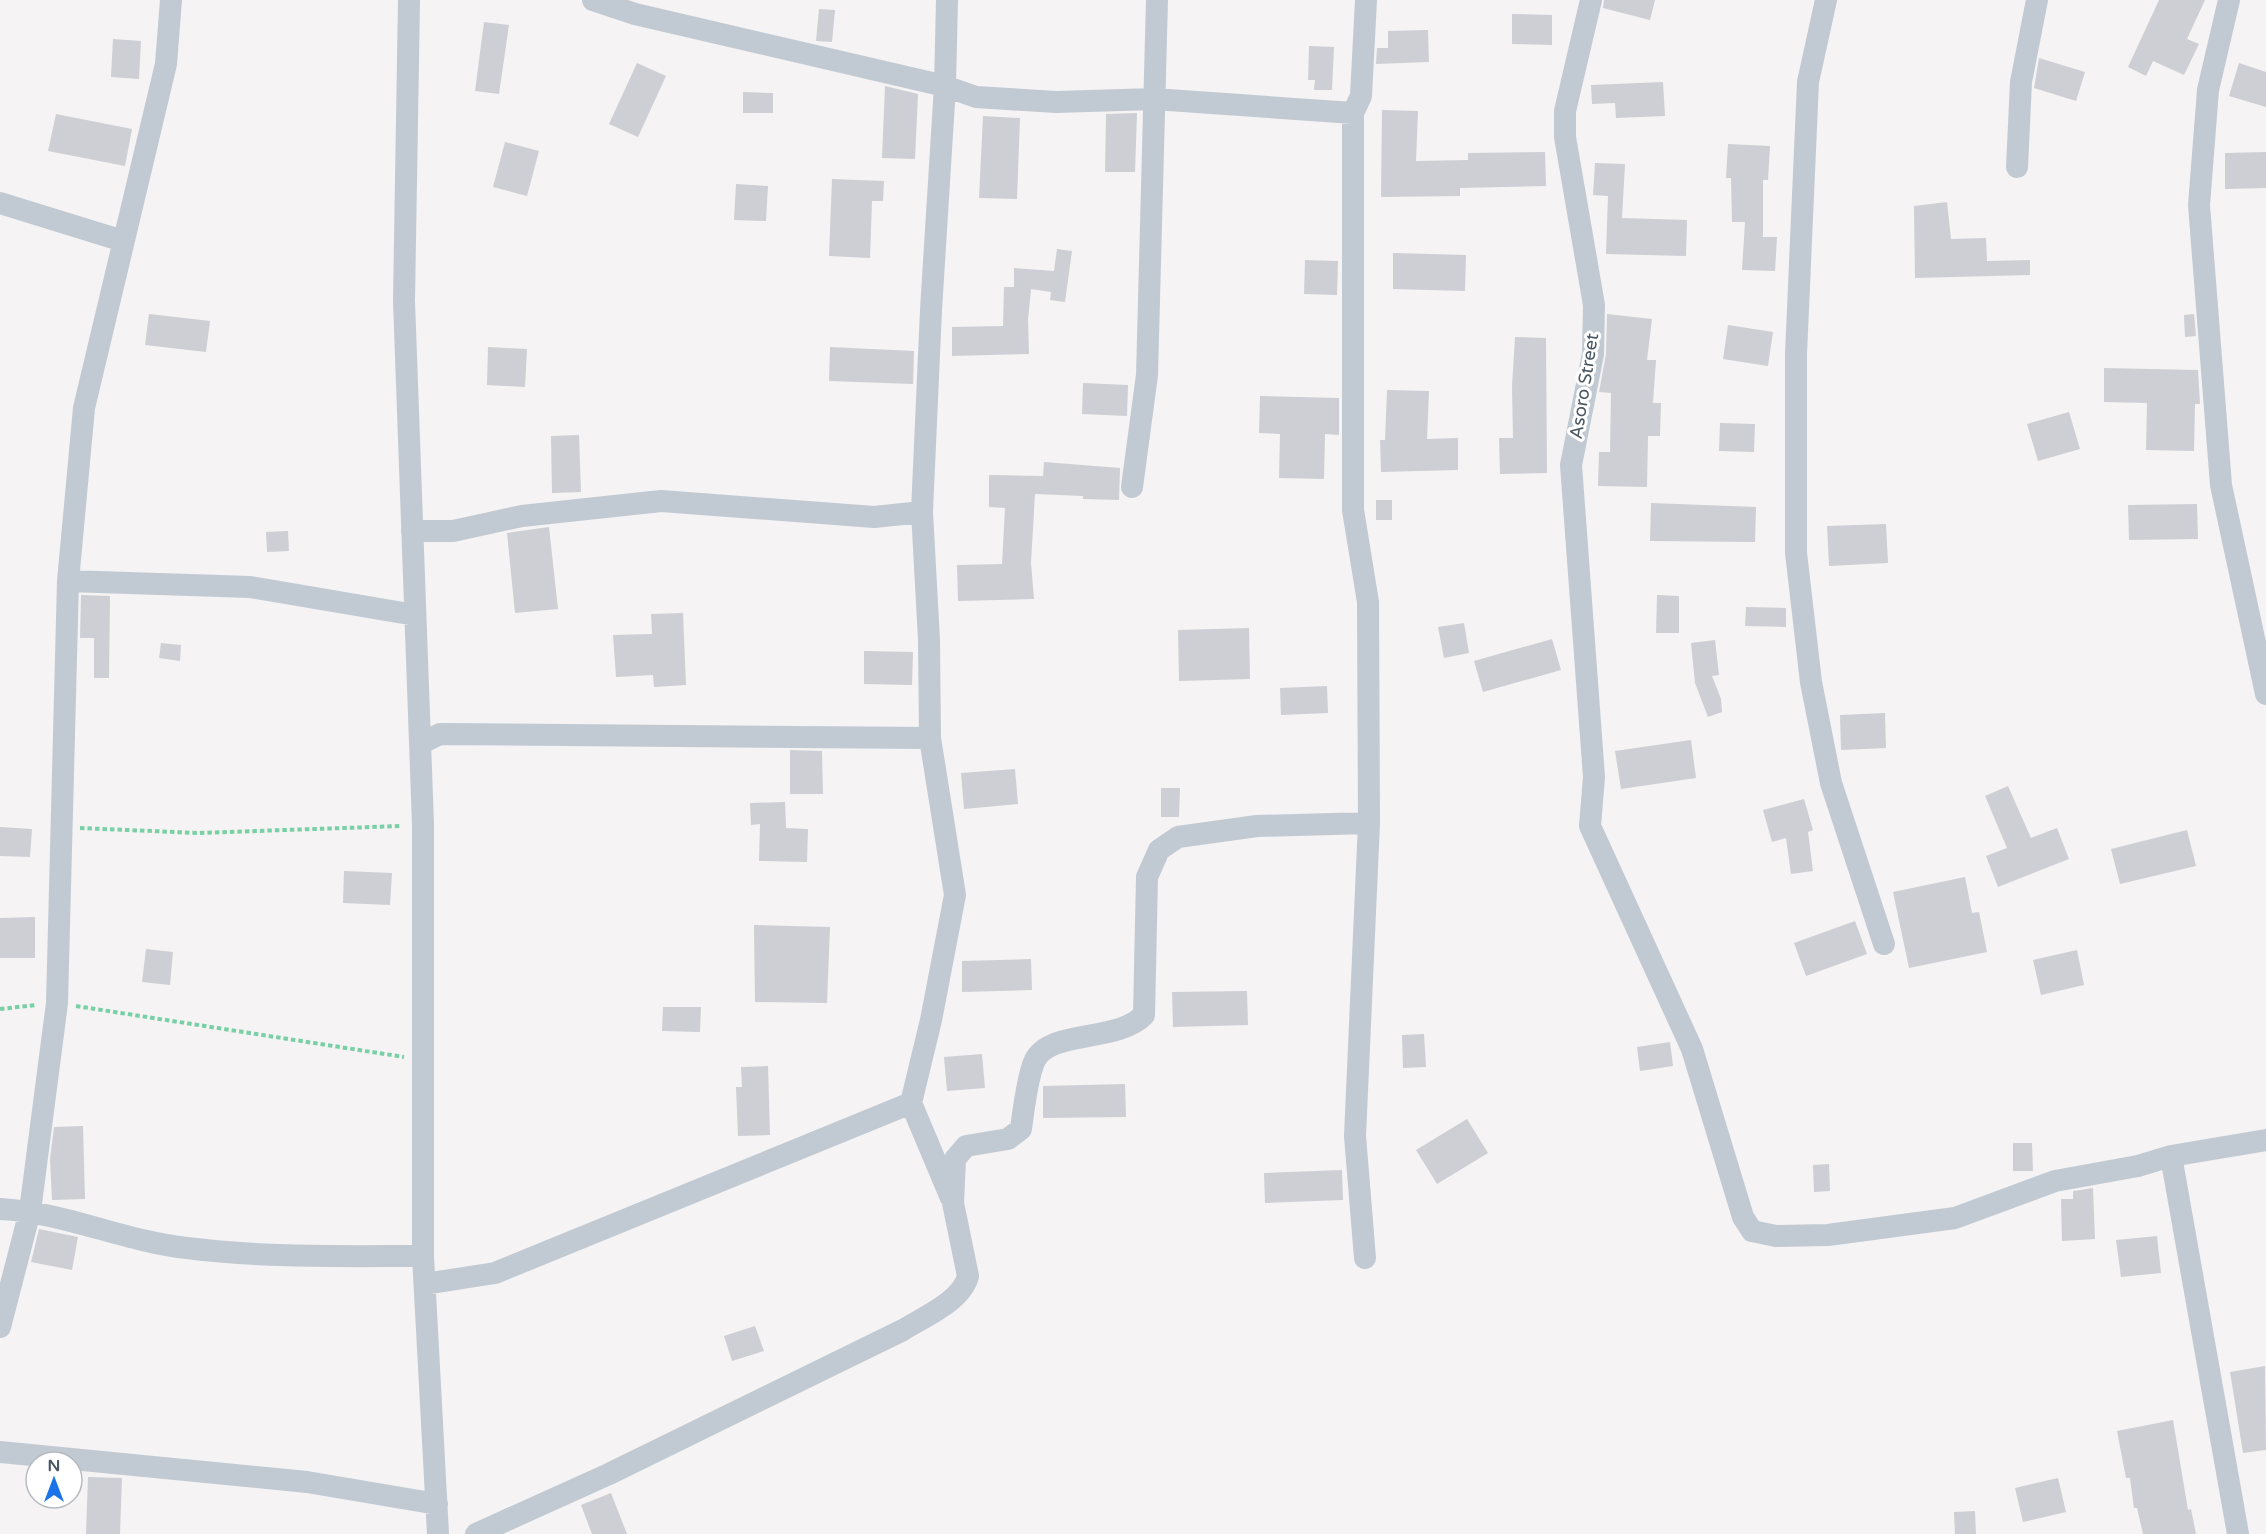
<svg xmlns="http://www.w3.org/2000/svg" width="2266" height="1534" font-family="'Varela Round',sans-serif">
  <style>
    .building { fill: #cdcfd5 }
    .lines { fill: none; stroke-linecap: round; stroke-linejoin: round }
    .path { stroke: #7ad0a6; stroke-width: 4; stroke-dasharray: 4.5 3; stroke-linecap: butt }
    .minor { stroke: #c1cad2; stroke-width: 22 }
    .labels { text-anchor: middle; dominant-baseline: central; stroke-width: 6; stroke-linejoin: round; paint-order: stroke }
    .street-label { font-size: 18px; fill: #4a5661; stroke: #fff }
  </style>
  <rect width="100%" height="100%" fill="#f5f3f3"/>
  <path class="building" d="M1604 0H1655L1650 20 1603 8Z
    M2159 0H2205L2187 39 2199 44 2184 75 2153 61 2146 76 2128 67Z
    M819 9 835 10 832 42 816 41Z
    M1512 14 1552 15V45L1512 44Z
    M484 22 509 25 499 94 475 91Z
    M1428 30 1429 62 1376 64 1377 48H1388V31Z
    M113 39 141 41 139 79 111 77Z
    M1309 46 1334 47 1332 90H1314L1315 80H1308Z
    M2039 58 2085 72 2076 101 2034 88Z
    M637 63 666 76 638 137 609 124Z
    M2239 63 2266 72V107L2229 96Z
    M1663 82 1665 116 1616 118 1615 103 1592 104 1591 85Z
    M885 86 918 94 915 159 882 158Z
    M743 92 773 93V113H743Z
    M1382 110 1418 111 1416 161 1468 160V153L1545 152 1546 186 1460 188V196L1381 197Z
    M1137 113 1135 172H1105L1106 114Z
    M56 114 132 129 125 166 48 151Z
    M983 116 1020 118 1017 199 979 198Z
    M505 142 539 151 527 196 493 187Z
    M1728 144 1770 146 1768 180H1763V237H1777L1775 271 1742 270 1745 222H1732L1731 178H1726Z
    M2266 152V188L2225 189V153Z
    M1595 163 1625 164 1622 218 1687 220 1686 256 1606 254 1608 196 1593 195Z
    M832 179 884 181 883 201H872L870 258 829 256Z
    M736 184 768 186 766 221 734 220Z
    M1947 202 1951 239 1986 238 1987 261 2030 260V275L1915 278 1914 206Z
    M1057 249 1072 251 1065 302 1050 300 1051 292 1031 289 1028 320 1029 354 952 356V327L1003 326 1004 287H1014V268L1054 271Z
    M1393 253 1466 255 1465 291 1393 289Z
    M1305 260 1338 261 1337 295 1304 294Z
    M149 314 210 321 206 352 145 345Z
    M1607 314 1652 319 1647 360H1656L1653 403H1661L1660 436H1648L1647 487 1598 486 1599 452H1610L1611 393 1599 392 1606 354Z
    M2194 314 2196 336 2185 337 2184 315Z
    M1728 325 1773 332 1768 366 1723 359Z
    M1515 337 1546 338 1547 473 1500 474 1499 438H1513L1512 386Z
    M488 347 527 349 525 387 487 385Z
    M830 347 914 351 913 384 829 381Z
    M2104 368 2198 370 2200 404H2195L2194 451 2146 450 2147 403 2104 402Z
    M1083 383 1128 385 1127 416 1082 414Z
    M1387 390 1429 391 1427 439 1458 438V470L1381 472 1380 440H1385Z
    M1260 396 1339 398V435L1325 434 1324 479 1279 478 1280 434 1259 433Z
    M2069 412 2080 449 2038 461 2027 424Z
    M1720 423 1755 424 1754 452 1719 451Z
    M579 435 581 492 552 493 551 436Z
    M1044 462 1120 468 1119 500 1083 499V496L1035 494 1031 563 1034 599 958 601 957 565 1002 564 1005 508 989 507V475L1043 476Z
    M1376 500H1392V520H1376Z
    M1651 503 1756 507 1755 542 1650 541Z
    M2197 504 2198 539 2129 540 2128 505Z
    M1886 524 1888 563 1829 566 1827 526Z
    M549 527 558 609 515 613 507 533Z
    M288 531 289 551 267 552 266 532Z
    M81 595 110 596 109 678H94V638H80Z
    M1657 595 1679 596V633H1656Z
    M1746 607 1786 608V627L1745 626Z
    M683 613 686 685 654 687 653 675 616 677 613 635 652 634 651 614Z
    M1464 623 1469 653 1444 658 1438 627Z
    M1249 628 1250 679 1179 681 1178 630Z
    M1552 639 1561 670 1483 692 1474 661Z
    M1715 640 1719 675 1712 676 1721 699 1722 712 1708 717 1695 683 1691 643Z
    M161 643 181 645 180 661 159 658Z
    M864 651 913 652 912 685 864 684Z
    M1327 686 1328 713 1281 715 1280 688Z
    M1885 713 1886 748 1841 750 1840 715Z
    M1691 740 1696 778 1621 789 1615 751Z
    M790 750 822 751 823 794H790Z
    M1015 769 1018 804 964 809 961 773Z
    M2008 786 2031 838 2057 828 2069 859 1998 887 1986 856 2007 848 1985 796Z
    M1161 788H1180L1179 817H1161Z
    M1804 799 1813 830 1808 832 1813 871 1791 874 1786 838 1772 842 1763 810Z
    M785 802 786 828 808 829 807 862 759 861 760 824 751 825 750 803Z
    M0 827 32 829 30 857 0 856Z
    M2187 830 2196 866 2120 884 2111 849Z
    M344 871 392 873 390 905 343 903Z
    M1965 877 1972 913 1979 912 1987 952 1909 968 1893 892Z
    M35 917V958H0V918Z
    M1855 921 1867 954 1806 976 1794 943Z
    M754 925 830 927 827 1003 755 1002Z
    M146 949 173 952 170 985 142 982Z
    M2077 950 2084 985 2041 995 2033 960Z
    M1031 959 1032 990 962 992V961Z
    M1247 991 1248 1025 1173 1027 1172 992Z
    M663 1007H701L700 1032 662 1031Z
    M1424 1034 1426 1067 1403 1068 1402 1035Z
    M1670 1042 1673 1066 1640 1071 1637 1047Z
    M982 1054 985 1088 947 1091 944 1057Z
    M768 1066 770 1135 738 1136 736 1087H742L741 1067Z
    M1125 1084 1126 1117 1043 1118V1086Z
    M1467 1119 1488 1153 1437 1184 1416 1150Z
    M83 1126 85 1199 52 1200 50 1159 54 1127Z
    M2013 1143H2032L2033 1171H2013Z
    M1829 1164 1830 1191 1814 1192 1813 1165Z
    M1342 1170 1343 1200 1265 1203 1264 1173Z
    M2093 1188 2095 1239 2062 1241 2061 1199H2073V1191Z
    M39 1229 78 1237 72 1270 31 1262Z
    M2157 1236 2161 1273 2121 1277 2116 1240Z
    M755 1326 764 1351 732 1361 724 1336Z
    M2265 1366 2266 1450 2243 1453 2230 1372Z
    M2173 1420 2188 1510 2191 1509 2196 1534H2143L2137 1508H2134L2130 1478H2126L2117 1431Z
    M88 1477 122 1478 120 1534H86Z
    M2058 1478 2066 1512 2023 1522 2015 1488Z
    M611 1493 627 1534H592L581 1505Z
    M1975 1511 1976 1534H1955L1954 1512Z"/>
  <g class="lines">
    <path class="path" d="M80 828 198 833 402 826
      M76 1006 404 1057
      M0 1009 36 1005"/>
    <path class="minor" d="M409 0 404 301 423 825V1256L438 1534
      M593 0 635 14 945 86 976 97 1056 102 1154 99 1353 113
      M947 0 945 86 931 310 922 512 929 640 930 738 955 895 931 1020 911 1103 951 1198
      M1591 0 1565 111V137L1594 305 1593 354 1571 465 1594 777 1590 826 1692 1049 1743 1217 1752 1231 1776 1236 1828 1235 1955 1218 2055 1181 2138 1166 2171 1156 2266 1140
      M1826 0 1808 82 1796 354V553L1811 682 1831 783 1884 944
      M2229 0 2208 90 2199 205 2221 485 2266 694
      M2017 167 2021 82 2037 0
      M0 203 123 241
      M1132 487 1147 375 1157 0
      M412 531H453L522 516 661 501 874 517 922 512
      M68 581 250 587 415 615
      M420 744 440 734 930 738
      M2171 1156 2238 1534
      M0 1209C64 1212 123 1241 187 1248 265 1258 344 1256 423 1256
      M1365 1258 1355 1136 1369 823 1368 602 1353 510V113L1361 96 1366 0
      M425 1284 495 1273 911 1103
      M0 1327 30 1211 57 1003 68 581 84 408 166 64 171 0
      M0 1452 307 1482 437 1504
      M476 1534 609 1474 903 1330C924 1317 962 1301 968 1276L953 1203 955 1159 966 1146 1008 1139 1021 1129C1023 1113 1028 1074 1035 1060 1051 1029 1117 1043 1144 1015L1147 877 1159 850 1178 837 1257 826 1369 823"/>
  </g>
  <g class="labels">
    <g class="street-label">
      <text transform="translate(1584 386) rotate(-81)">Asoro Street</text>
    </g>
  </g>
  <g transform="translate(54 1480)"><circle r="28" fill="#ffffff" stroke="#b7bbc0" stroke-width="1.5"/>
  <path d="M0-4.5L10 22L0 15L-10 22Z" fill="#1a73e8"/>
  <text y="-9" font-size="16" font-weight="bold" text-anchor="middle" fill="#4a5661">N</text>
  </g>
</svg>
